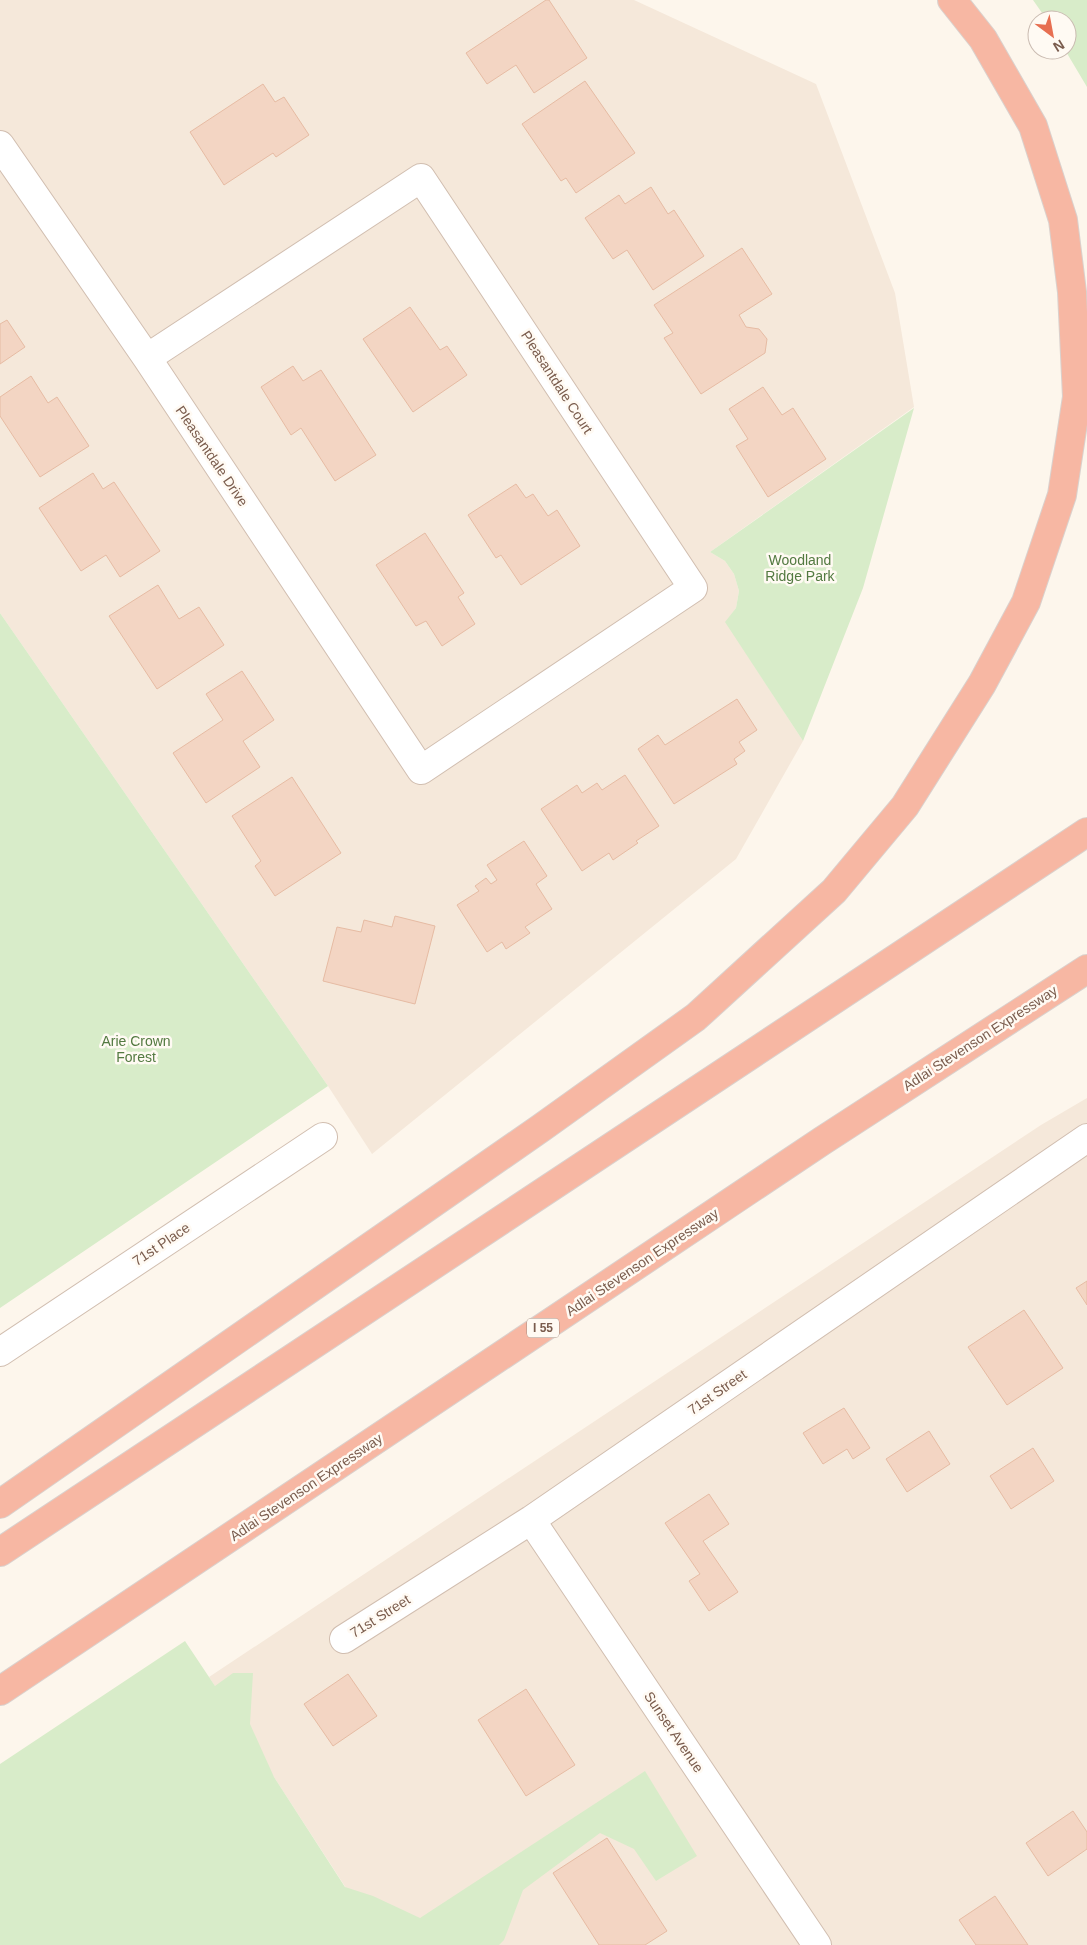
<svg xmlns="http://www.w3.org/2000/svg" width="1087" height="1945" font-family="Arial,sans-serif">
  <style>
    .residential { fill: #f5e8da }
    .green { fill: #d8ecc9 }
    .building { fill: #f3d5c3; stroke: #e6bba3 }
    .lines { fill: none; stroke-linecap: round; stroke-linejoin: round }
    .minor-casing { stroke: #d1beb0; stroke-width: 30 }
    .highway-casing { stroke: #dad1cd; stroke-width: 30 }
    .minor { stroke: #fff; stroke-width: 28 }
    .highway { stroke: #f7b7a3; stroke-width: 28 }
    .labels { text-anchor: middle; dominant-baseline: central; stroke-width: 5; stroke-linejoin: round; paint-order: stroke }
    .shield { fill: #fffaf3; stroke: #a28b7f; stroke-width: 1 }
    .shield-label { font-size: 12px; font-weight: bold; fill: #7a5c4d }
    .street-label { font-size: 14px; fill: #7a5c4d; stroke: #fffaf3 }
    .park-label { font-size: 14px; fill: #537a41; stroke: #fffaf3 }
  </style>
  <rect width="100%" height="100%" fill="#fdf6ec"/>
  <path class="residential" d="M0 0H634L816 84 895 293 914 407 710 552 725 561 734 574 739 591 736 608 726 622 803 741 736 859 372 1154 328 1086 0 613Z
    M1087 1098V1945H383L209 1677 1041 1125Z"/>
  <path class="green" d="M1033 0H1087V87L1065 50H1067V20H1047Z
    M914 408 863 588 803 741 725 622 736 608 739 591 734 574 725 561 710 552Z
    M0 613 328 1086 0 1308Z
    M185 1641 215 1686 233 1673H253L250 1724 274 1777 345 1887 373 1896 420 1918 645 1771 697 1856 656 1881 634 1849 600 1833 523 1890 504 1940 499 1945H0V1764Z"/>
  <path class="building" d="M546 0H549L587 58 534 93 516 65 487 84 466 53Z
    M585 81 635 153 576 193 566 178 561 181 522 124Z
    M263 84 275 102 284 97 309 135 276 157 273 153 224 185 190 132Z
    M651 187 668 214 674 210 704 256 653 290 627 250 613 259 585 218 619 195 625 204Z
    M742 248 772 294 739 315 746 327 759 329 767 339 765 353 701 394 664 338 673 333 654 305Z
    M410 307 440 350 447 346 467 375 413 412 363 339Z
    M7 320 25 347 0 364V324Z
    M293 366 303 381 321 370 376 455 335 481 301 428 291 435 261 387Z
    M31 376 48 403 57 397 89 446 40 477 0 416V397Z
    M763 387 782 415 793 408 826 459 768 497 736 446 748 439 729 409Z
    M93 473 103 489 114 482 160 551 120 577 106 555 81 571 39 508Z
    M516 484 526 498 533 494 548 516 557 510 580 546 521 585 501 555 496 558 468 515Z
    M425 533 464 593 458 597 475 624 442 646 426 621 416 626 376 565Z
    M158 585 179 619 199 607 224 645 157 689 109 616Z
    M242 671 274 720 243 741 260 767 206 803 173 753 223 720 206 694Z
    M737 699 757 730 739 742 745 751 734 759 737 764 674 804 638 749 658 735 665 745Z
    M625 775 659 826 636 841 638 843 613 860 609 853 582 871 541 809 577 785 582 793 597 783 602 790Z
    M292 777 341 853 275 896 255 866 261 861 232 816Z
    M524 841 547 876 536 884 552 909 525 927 530 933 506 949 502 942 487 952 457 905 479 891 475 886 486 878 491 884 497 880 487 865Z
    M395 916 435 926 415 1004 323 981 337 927 361 932 364 920 392 927Z
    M1087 1281V1305L1076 1288Z
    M1024 1310 1063 1368 1007 1405 968 1347Z
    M844 1408 870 1448 853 1459 847 1449 823 1464 803 1433Z
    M929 1431 950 1464 907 1492 886 1459Z
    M1033 1448 1054 1481 1011 1509 990 1476Z
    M709 1494 729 1524 703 1541 738 1592 709 1611 689 1581 700 1574 665 1523Z
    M348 1674 377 1716 333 1746 304 1704Z
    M526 1689 575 1765 526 1796 478 1720Z
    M1073 1811 1087 1832V1849L1048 1876 1026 1843Z
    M607 1838 667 1931 645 1945H599L553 1873Z
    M995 1896 1028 1945H976L959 1920Z"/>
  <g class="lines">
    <g class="minor-casing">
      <path id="minor" d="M0 145 147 358 421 770 693 588 421 178 147 358
        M0 1352 323 1137
        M531 1520 817 1945
        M344 1639 531 1520 1087 1138"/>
    </g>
    <g class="highway-casing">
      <path id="highway" d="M0 1504 541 1128 696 1017 834 891 905 806 982 684 1026 602 1062 495 1077 397 1072 292 1063 220 1033 126 983 39 952 0
        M0 1552 1087 832
        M0 1691 822 1141 1087 969"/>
    </g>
    <use href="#minor" class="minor"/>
    <use href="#highway" class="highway"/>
  </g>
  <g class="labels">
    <rect class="shield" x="527" y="1318.5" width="32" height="19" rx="4"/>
    <g class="shield-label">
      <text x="543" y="1328">I 55</text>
    </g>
    <g class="street-label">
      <text transform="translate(557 382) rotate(57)">Pleasantdale Court</text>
      <text transform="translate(212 456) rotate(56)">Pleasantdale Drive</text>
      <text transform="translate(980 1038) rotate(-33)">Adlai Stevenson Expressway</text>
      <text transform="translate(161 1244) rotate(-34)">71st Place</text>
      <text transform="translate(642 1262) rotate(-34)">Adlai Stevenson Expressway</text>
      <text transform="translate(717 1392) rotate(-35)">71st Street</text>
      <text transform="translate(306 1487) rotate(-34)">Adlai Stevenson Expressway</text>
      <text transform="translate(380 1616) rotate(-32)">71st Street</text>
      <text transform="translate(674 1732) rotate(56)">Sunset Avenue</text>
    </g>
    <g class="park-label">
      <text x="800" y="560">Woodland<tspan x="800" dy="16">Ridge Park</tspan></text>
      <text x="136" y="1041">Arie Crown<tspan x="136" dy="16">Forest</tspan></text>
    </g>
  </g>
  <g transform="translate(1052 35) rotate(148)"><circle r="24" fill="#fffaf3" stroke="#cabbb1"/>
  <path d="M0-4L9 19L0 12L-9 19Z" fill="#e76f51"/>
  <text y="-8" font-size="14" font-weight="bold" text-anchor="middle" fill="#7a5c4d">N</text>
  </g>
</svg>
